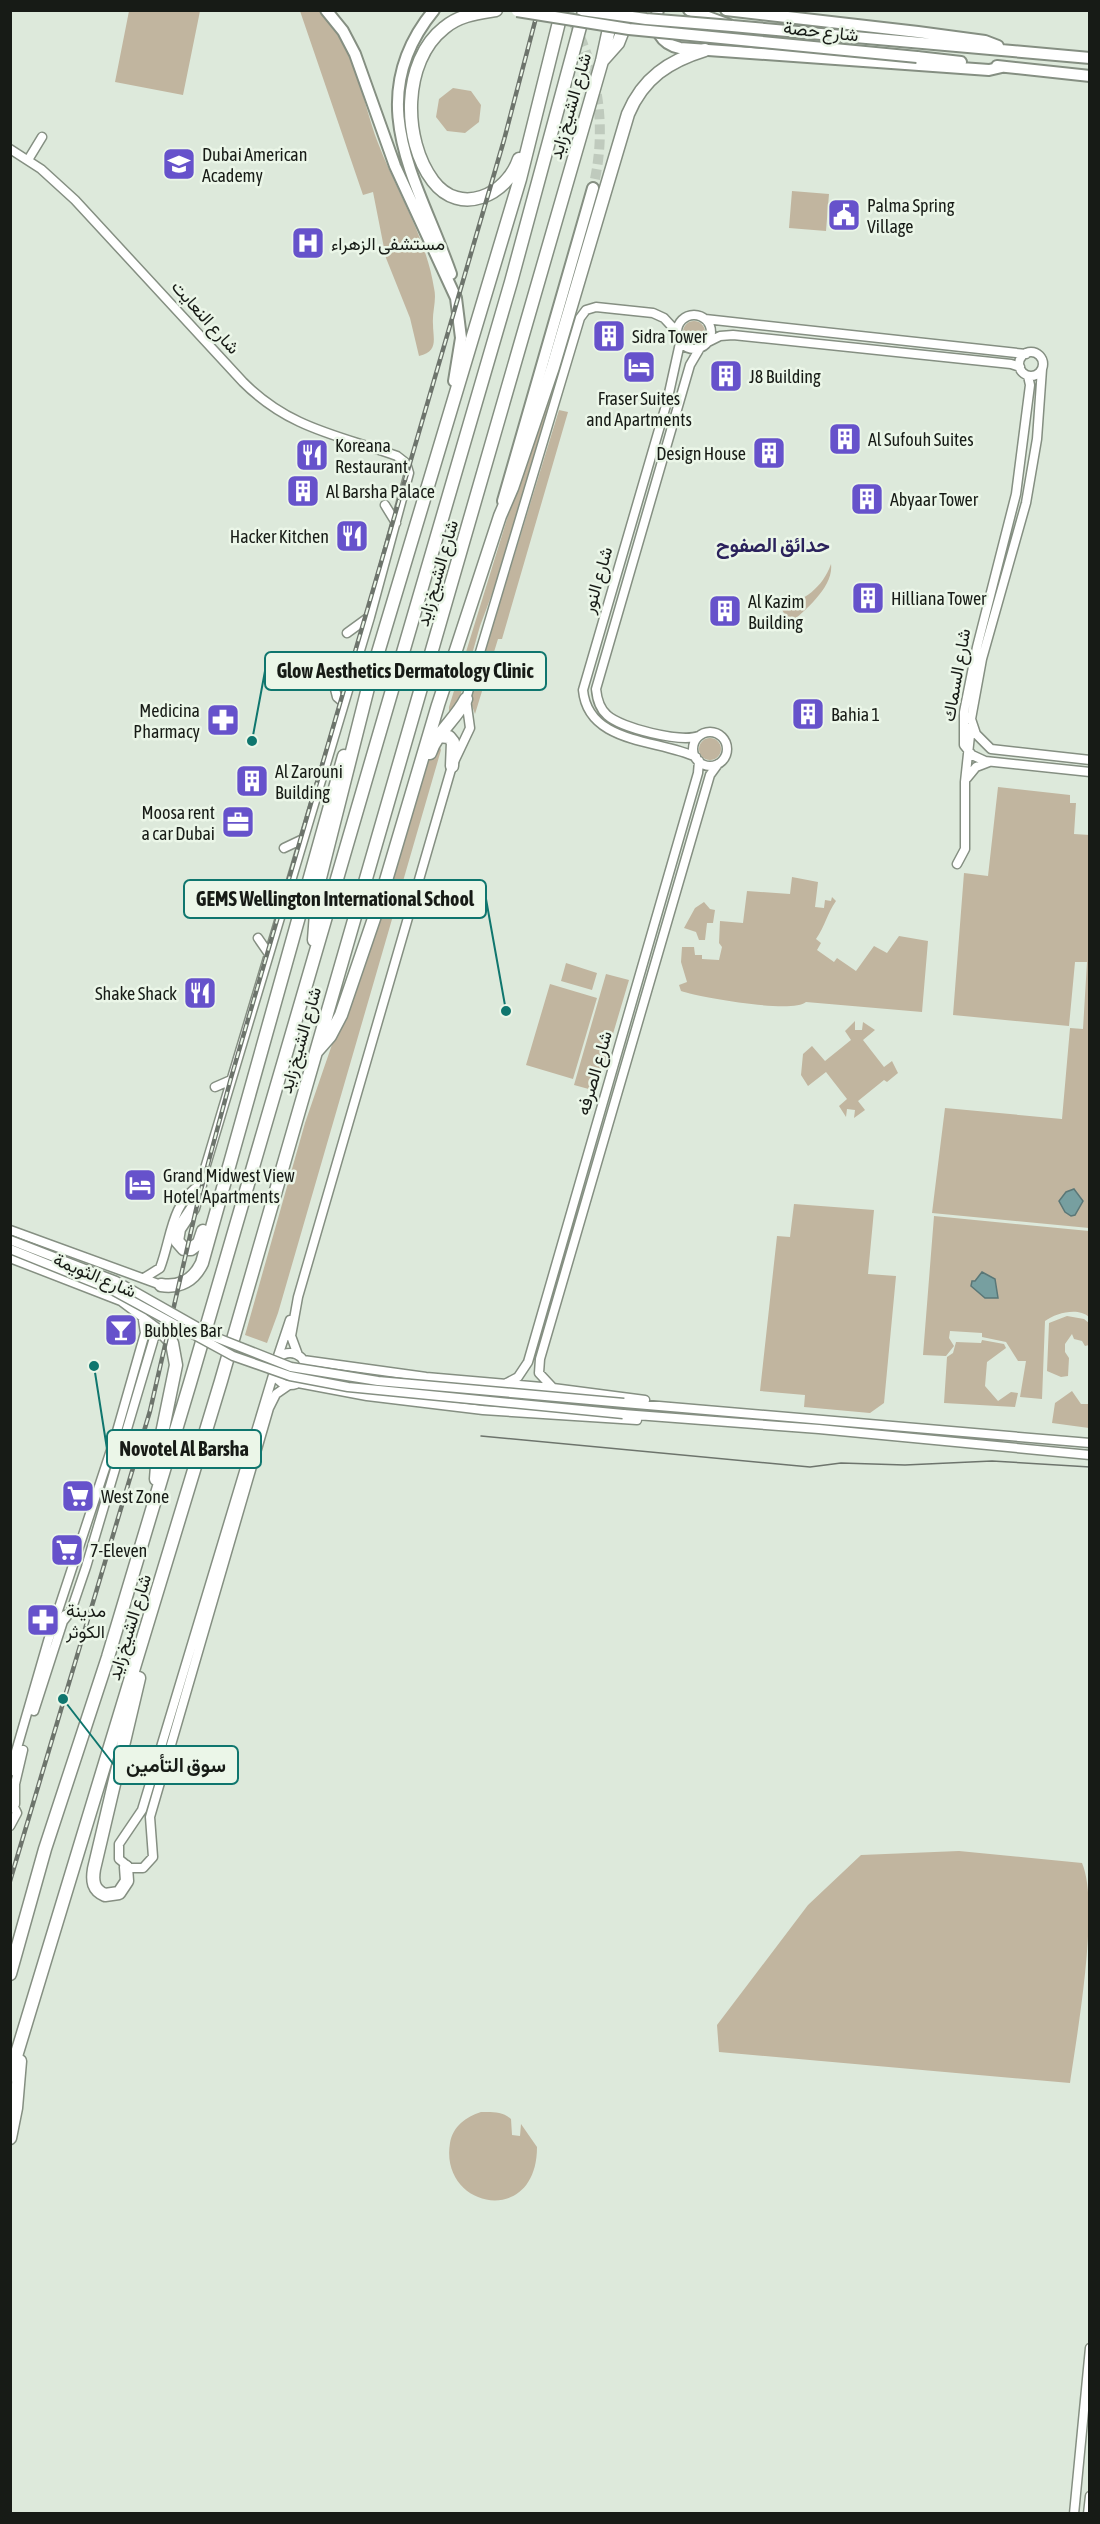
<svg xmlns="http://www.w3.org/2000/svg" width="1100" height="2524" font-family="'Asap Condensed',Vazirmatn,sans-serif">
  <style>
    .green { fill: #c1b59f }
    .water { fill: #779fa0; stroke: #5a7777; stroke-width: 1.5 }
    .lines { fill: none; stroke-linecap: round; stroke-linejoin: round }
    .major-tunnel { stroke: #bfcabd; stroke-width: 10; stroke-dasharray: 10 5; stroke-linecap: butt }
    .minor-casing { stroke: #858f82; stroke-width: 11 }
    .major-casing { stroke: #858f82; stroke-width: 14 }
    .highway-casing { stroke: #858f82; stroke-width: 15 }
    .minor { stroke: #fff; stroke-width: 8 }
    .major { stroke: #fff; stroke-width: 10 }
    .highway { stroke: #fff; stroke-width: 12 }
    .tram { stroke: #6d746c; stroke-width: 1.5 }
    .rail-casing { stroke: #6d746c; stroke-width: 4.5 }
    .rail { stroke: #ebf6e8; stroke-width: 2; stroke-dasharray: 7; stroke-linecap: butt }
    .minor-bridge-casing { stroke: #858f82; stroke-width: 11; stroke-linecap: butt }
    .major-bridge-casing { stroke: #858f82; stroke-width: 14; stroke-linecap: butt }
    .minor-bridge { stroke: #fff; stroke-width: 8 }
    .major-bridge { stroke: #fff; stroke-width: 10 }
    .labels { text-anchor: middle; dominant-baseline: central; stroke-width: 5; stroke-linejoin: round; paint-order: stroke }
    .street-label { font-size: 18px; fill: #171b16; stroke: #ebf6e8 }
    .poi-label { font-size: 18px; fill: #171b16; stroke: #ebf6e8; text-anchor: start }
    .neighbourhood-label { font-size: 20px; font-weight: bold; fill: #2b225c; stroke: #ebf6e8 }
    .leader { fill: none; stroke: #0f766e; stroke-width: 2 }
    .callout-dot { fill: #0f766e; stroke: #ebf6e8; stroke-width: 2 }
    .callout { fill: #ebf6e8; stroke: #0f766e; stroke-width: 2 }
    .callout-label { font-size: 20px; text-anchor: middle; font-weight: bold; fill: #171b16 }
  </style>
  <rect width="100%" height="100%" fill="#dde9db"/>
  <path class="green" d="M129 11H200L183 95 115 82Z
    M300 11H320C356 45 361 98 378 143 396 190 426 237 434 288 437 300 432 312 433 324 433 339 439 351 419 356L410 318 386 258 373 192 363 195Z
    M453 88 471 91 481 105 479 122 465 133 447 131 436 117 439 99Z
    M792 191 829 194 826 231 789 228Z
    M576 309 554 394 498 578 480 626 458 704 449 716V707L523 467Z
    M683 332a11 11 0 1 1 22 0a11 11 0 1 1-22 0Z
    M559 410 568 412 502 639H498L475 714 470 700Z
    M831 564C834 587 805 610 790 624L780 606C804 602 823 587 831 564Z
    M699 749a11 11 0 1 1 22 0a11 11 0 1 1-22 0Z
    M439 744 441 750 278 1313 267 1343 245 1335 305 1123 379 908 431 747Z
    M998 787 1070 795V803H1076L1074 834 1090 835 1089 1228 932 1213 945 1108 1062 1119 1070 1028 1083 1029 1087 962H1075L1069 1026 953 1015 964 873 988 876Z
    M792 877 818 882 815 907 824 908 825 900 831 901 832 897 836 901C827 914 825 926 816 939L821 943 817 950 834 962 837 958 856 971 874 946 887 953 899 936 928 941 922 1012 806 1002C792 1014 698 997 681 991L679 985 687 982 681 962 682 947H694L695 955H702V959L719 960 722 947 719 943 720 921 743 923 747 891 790 894Z
    M704 902 710 909 715 910 713 923H707L705 940H699L696 932 684 928 695 908Z
    M566 963 597 973 592 990 561 981Z
    M606 974 629 980 596 1091 574 1085Z
    M550 984 597 998 573 1079 526 1065Z
    M855 1021V1030H862L863 1022 875 1030 863 1040 884 1067 892 1061 898 1073 887 1082 884 1080 858 1101 865 1110 854 1118 855 1110 847 1109 846 1117 839 1106 847 1099 826 1072 808 1086 801 1075 803 1054 812 1046 825 1061 851 1040 845 1031Z
    M794 1204 874 1210 868 1274 896 1276 884 1403 870 1413 804 1407 805 1395 760 1391 777 1236 790 1237Z
    M934 1216 1089 1231V1317C1078 1307 1056 1313 1045 1321L1042 1399 1020 1397 1026 1361H1018L1006 1342 982 1337V1333L950 1331 949 1338 954 1346 946 1356 923 1355Z
    M1067 1316 1084 1319 1089 1323V1345L1085 1346 1082 1341 1074 1339 1072 1334 1065 1344V1352L1069 1358 1068 1376 1061 1377 1047 1371 1049 1323Z
    M982 1340 1004 1344 1006 1348 987 1362 985 1386 998 1401 1011 1392 1018 1393 1015 1407 944 1403 947 1357 953 1353 956 1342 981 1343Z
    M1072 1391 1081 1404H1089V1428L1052 1423 1055 1403Z
    M959 1851 1082 1863C1100 1904 1077 2034 1070 2083L719 2052 717 2025 808 1905 861 1855Z
    M481 2112C492 2112 502 2111 511 2119L512 2135 520 2136 521 2124 537 2147C537 2228 439 2209 450 2143 453 2126 466 2117 481 2112Z"/>
  <path class="water" d="M1074 1189 1083 1201 1075 1215 1071 1216 1065 1212 1059 1201 1066 1192Z
    M982 1272 995 1279 998 1298H985L971 1286 972 1281H975Z"/>
  <g class="lines">
    <path class="major-tunnel" d="M567 10C598 67 608 126 593 188"/>
    <g class="minor-casing">
      <path id="minor" d="M10 149 41 169 75 200 243 382C290 429 338 435 397 456L406 463 409 473 370 617 200 1185C171 1202 171 1240 160 1268L144 1278
        M28 160 42 137
        M677 332a17 17 0 1 1 34 0a17 17 0 1 1-34 0Z
        M705 319 1026 354
        M708 342 720 336 733 335 1011 364 1020 367
        M680 343 667 402 583 690C588 744 657 739 696 757
        M1019 364a12 12 0 1 1 24 0a12 12 0 1 1-24 0Z
        M1042 369 1037 439 1026 503 982 659 971 719 976 734 991 749 1090 760
        M1028 376 1030 385 1016 494 977 647 964 712V745L972 755 985 761 1090 772
        M385 505 396 523
        M347 633 369 617
        M333 681 337 697 344 703
        M693 749a17 17 0 1 1 34 0a17 17 0 1 1-34 0Z
        M699 736C681 743 621 728 607 715 599 708 597 699 596 689L690 365 700 348
        M967 778 976 767 989 762
        M284 848 303 839
        M957 864 965 849V782L971 726
        M258 938 269 954
        M215 1087 231 1080
        M10 1230 161 1285
        M10 1258 121 1301 161 1331 154 1338 86 1567 71 1611 64 1620
        M274 1369a16 16 0 1 1 32 0a16 16 0 1 1-32 0Z
        M298 1355 291 1336 298 1297 452 766 470 728 466 699 580 318 586 310 596 307 653 313 664 318 677 332
        M277 1359 290 1320
        M303 1360 426 1377 553 1388 645 1400
        M274 1372 142 1810 119 1844V1859L130 1868H143L153 1857 150 1817 269 1408 276 1394 289 1385
        M298 1383 367 1396 483 1410 637 1420
        M505 1384 518 1377 528 1362 698 773 699 761
        M553 1388 539 1373 540 1359 710 775 718 764
        M624 1403 1090 1443
        M623 1414 819 1429 1090 1455
        M34 1711 65 1615
        M10 1772 48 1641 115 1438 145 1333 142 1314
        M15 1804V1784L23 1750
        M10 1826 17 1813 11 1801
        M1074 2514 1090 2348
        M1088 2514 1090 2496"/>
    </g>
    <g class="major-casing">
      <path id="major" d="M326 10 343 31 355 54 395 166 456 298 461 338 454 381
        M434 10C359 101 419 182 451 274
        M658 10C652 29 661 44 680 48L989 70 1002 67
        M689 10 732 26 1090 58
        M726 10 918 32 985 41 998 46
        M917 57 961 62
        M997 66 1090 76
        M503 501 593 188"/>
    </g>
    <g class="highway-casing">
      <path id="highway" d="M496 10C478 13 459 15 444 28 402 61 402 140 433 181 460 217 507 195 519 159
        M602 61 618 43 631 10
        M438 736 449 737 453 742 452 766
        M430 753C437 732 456 719 466 699
        M314 940 318 886 371 676 520 179 562 10
        M316 1052 330 1036 341 1015 379 904 438 705 500 516 512 488 553 367 628 114C643 78 669 61 705 50
        M200 1185 193 1208 179 1229 177 1241 184 1249H191L199 1243 203 1231
        M161 1285C180 1288 194 1280 202 1263L344 756
        M156 1479 158 1453 176 1365 172 1343 161 1331
        M126 1867 127 1881 119 1893 105 1895C93 1890 92 1881 94 1869L139 1678
        M10 1974 45 1849 108 1657 190 1383 511 282 584 12
        M10 2076 221 1381 602 61 612 15
        M10 2138 16 2108 20 2061"/>
    </g>
    <use href="#minor" class="minor"/>
    <use href="#major" class="major"/>
    <use href="#highway" class="highway"/>
    <path class="tram" d="M481 1436 810 1467 841 1463 905 1465 992 1461 1090 1467"/>
    <g class="rail-casing">
      <path id="rail" d="M10 1881 150 1411 198 1201 231 1078 504 140 538 10"/>
    </g>
    <use href="#rail" class="rail"/>
    <g class="minor-bridge-casing">
      <path id="minor-bridge" d="M10 1240 116 1281 215 1337 291 1367 378 1381 624 1403
        M10 1249 112 1290 233 1356 290 1376 348 1387 623 1414"/>
    </g>
    <g class="major-bridge-casing">
      <path id="major-bridge" d="M582 10 646 19 732 26
        M517 11 629 29 917 57"/>
    </g>
    <use href="#minor-bridge" class="minor-bridge"/>
    <use href="#major-bridge" class="major-bridge"/>
  </g>
  <defs>
    <g id="school-square" transform="scale(1.725)"><rect x="-9" y="-9" width="18" height="18" rx="4" fill="#6652cb" stroke="#ebf6e8"/><path d="M0-5L7-2L0 1L-7-2ZM-4 1L0 2.5L4 1V4Q0 6-4 4Z" fill="#fff"/></g>
    <g id="civic-square" transform="scale(1.725)"><rect x="-9" y="-9" width="18" height="18" rx="4" fill="#6652cb" stroke="#ebf6e8"/><path d="M-.6-6.5H3V-4.5H.6V-3L4-1V1h2V6H-6V1h2V-1L-.6-3ZM-1.2 2.5V6h2.4V2.5Z" fill="#fff"/></g>
    <g id="hospital-square" transform="scale(1.725)"><rect x="-9" y="-9" width="18" height="18" rx="4" fill="#6652cb" stroke="#ebf6e8"/><path d="M-5-5h3v3.5h4V-5h3V5h-3V1.5h-4V5h-3Z" fill="#fff"/></g>
    <g id="building-square" transform="scale(1.725)"><rect x="-9" y="-9" width="18" height="18" rx="4" fill="#6652cb" stroke="#ebf6e8"/><path d="M-4-6H4V6H1V3H-1V6H-4ZM-2.5-4.3h1.7v1.8h-1.7ZM.8-4.3h1.7v1.8H.8ZM-2.5-1h1.7V.8h-1.7ZM.8-1h1.7V.8H.8Z" fill="#fff"/></g>
    <g id="hotel-square" transform="scale(1.725)"><rect x="-9" y="-9" width="18" height="18" rx="4" fill="#6652cb" stroke="#ebf6e8"/><path d="M-6-4.5h1.5V1H6V5H4.5V3h-9V5H-6ZM-4 0a1.8 1.8 0 1 1 3.6 0ZM.5 0V-2.5h3Q6-2.5 6 0Z" fill="#fff"/></g>
    <g id="restaurant-square" transform="scale(1.725)"><rect x="-9" y="-9" width="18" height="18" rx="4" fill="#6652cb" stroke="#ebf6e8"/><path d="M-5-6h1v4h1v-4h1v4h1v-4h1v5L-1.5 .5V6h-2V.5L-5-1ZM5-6V6H3V1.5H1.5Q1.5-4 5-6Z" fill="#fff"/></g>
    <g id="pharmacy-square" transform="scale(1.725)"><rect x="-9" y="-9" width="18" height="18" rx="4" fill="#6652cb" stroke="#ebf6e8"/><path d="M-2-6h4v4h4v4h-4v4h-4v-4h-4v-4h4Z" fill="#fff"/></g>
    <g id="office-square" transform="scale(1.725)"><rect x="-9" y="-9" width="18" height="18" rx="4" fill="#6652cb" stroke="#ebf6e8"/><path d="M-6-3h4V-5.5h4V-3h4V5H-6ZM-1-4.5V-3h2v-1.5ZM-6 0V1H6V0Z" fill="#fff"/></g>
    <g id="bar-square" transform="scale(1.725)"><rect x="-9" y="-9" width="18" height="18" rx="4" fill="#6652cb" stroke="#ebf6e8"/><path d="M-6-5H6L.8 .8V4.5H3.5V6h-7V4.5H-.8V.8Z" fill="#fff"/></g>
    <g id="supermarket-square" transform="scale(1.725)"><rect x="-9" y="-9" width="18" height="18" rx="4" fill="#6652cb" stroke="#ebf6e8"/><path d="M-6-5.5h2.5l.6 2H6L4.5 2H-2.5L-4.4-4H-6ZM-1.5 3.2a1.3 1.3 0 1 0 .1 0ZM3 3.2a1.3 1.3 0 1 0 .1 0Z" fill="#fff"/></g>
  </defs>
  <g fill-rule="evenodd">
    <use href="#school-square" x="179" y="164"/>
    <use href="#civic-square" x="844" y="215"/>
    <use href="#hospital-square" x="308" y="243"/>
    <use href="#building-square" x="609" y="336"/>
    <use href="#hotel-square" x="639" y="367"/>
    <use href="#building-square" x="726" y="376"/>
    <use href="#building-square" x="845" y="439"/>
    <use href="#building-square" x="769" y="453"/>
    <use href="#restaurant-square" x="312" y="455"/>
    <use href="#building-square" x="303" y="491"/>
    <use href="#building-square" x="867" y="499"/>
    <use href="#restaurant-square" x="352" y="536"/>
    <use href="#building-square" x="868" y="598"/>
    <use href="#building-square" x="725" y="611"/>
    <use href="#building-square" x="808" y="714"/>
    <use href="#pharmacy-square" x="223" y="720"/>
    <use href="#building-square" x="252" y="781"/>
    <use href="#office-square" x="238" y="822"/>
    <use href="#restaurant-square" x="200" y="993"/>
    <use href="#hotel-square" x="140" y="1185"/>
    <use href="#bar-square" x="121" y="1330"/>
    <use href="#supermarket-square" x="78" y="1496"/>
    <use href="#supermarket-square" x="67" y="1550"/>
    <use href="#pharmacy-square" x="43" y="1620"/>
  </g>
  <g class="labels">
    <g class="street-label">
      <text transform="translate(821 31) rotate(6)">شارع حصة</text>
      <text transform="translate(570 106) rotate(-74)">شارع الشيخ زايد</text>
      <text transform="translate(206 317) rotate(48)">شارع النعايت</text>
      <text transform="translate(437 573) rotate(-74)">شارع الشيخ زايد</text>
      <text transform="translate(597 580) rotate(-74)">شارع النور</text>
      <text transform="translate(956 675) rotate(-80)">شارع السماك</text>
      <text transform="translate(300 1040) rotate(-74)">شارع الشيخ زايد</text>
      <text transform="translate(594 1073) rotate(-74)">شارع الصرفه</text>
      <text transform="translate(95 1275) rotate(23)">شارع الثويمة</text>
      <text transform="translate(129 1627) rotate(-73)">شارع الشيخ زايد</text>
    </g>
    <g class="poi-label">
      <text x="202" y="154">Dubai American<tspan x="202" dy="21">Academy</tspan></text>
      <text x="867" y="205">Palma Spring<tspan x="867" dy="21">Village</tspan></text>
      <text x="331" y="243">مستشفى الزهراء</text>
      <text x="632" y="336">Sidra Tower</text>
      <text x="749" y="376">J8 Building</text>
      <text x="639" y="398" text-anchor="middle">Fraser Suites<tspan x="639" dy="21">and Apartments</tspan></text>
      <text x="868" y="439">Al Sufouh Suites</text>
      <text x="335" y="445">Koreana<tspan x="335" dy="21">Restaurant</tspan></text>
      <text x="746" y="453" text-anchor="end">Design House</text>
      <text x="326" y="491">Al Barsha Palace</text>
      <text x="890" y="499">Abyaar Tower</text>
      <text x="329" y="536" text-anchor="end">Hacker Kitchen</text>
      <text x="891" y="598">Hilliana Tower</text>
      <text x="748" y="601">Al Kazim<tspan x="748" dy="21">Building</tspan></text>
      <text x="200" y="710" text-anchor="end">Medicina<tspan x="200" dy="21">Pharmacy</tspan></text>
      <text x="831" y="714">Bahia 1</text>
      <text x="275" y="771">Al Zarouni<tspan x="275" dy="21">Building</tspan></text>
      <text x="215" y="812" text-anchor="end">Moosa rent<tspan x="215" dy="21">a car Dubai</tspan></text>
      <text x="177" y="993" text-anchor="end">Shake Shack</text>
      <text x="163" y="1175">Grand Midwest View<tspan x="163" dy="21">Hotel Apartments</tspan></text>
      <text x="144" y="1330">Bubbles Bar</text>
      <text x="101" y="1496">West Zone</text>
      <text x="90" y="1550">7-Eleven</text>
      <text x="66" y="1610">مدينة<tspan x="66" dy="21">الكوثر</tspan></text>
    </g>
    <g class="neighbourhood-label">
      <text x="773" y="544">حدائق الصفوح</text>
    </g>
  </g>
  <path class="leader" d="M252 741L265 671M506 1011L486 899M94 1366L107 1449M63 1699L114 1765"/>
  <g class="callout-dot">
    <circle cx="252" cy="741" r="6"/>
    <circle cx="506" cy="1011" r="6"/>
    <circle cx="94" cy="1366" r="6"/>
    <circle cx="63" cy="1699" r="6"/>
  </g>
  <g class="callout">
    <rect x="265" y="652" width="281" height="38" rx="6"/>
    <rect x="184" y="880" width="302" height="38" rx="6"/>
    <rect x="107" y="1430" width="154" height="38" rx="6"/>
    <rect x="114" y="1746" width="124" height="38" rx="6"/>
  </g>
  <g class="callout-label">
    <text x="405" y="678">Glow Aesthetics Dermatology Clinic</text>
    <text x="335" y="906">GEMS Wellington International School</text>
    <text x="184" y="1456">Novotel Al Barsha</text>
    <text x="176" y="1772">سوق التأمين</text>
  </g>
  <rect width="1100" height="2524" fill="none" stroke="#171b16" stroke-width="24"/>
</svg>
